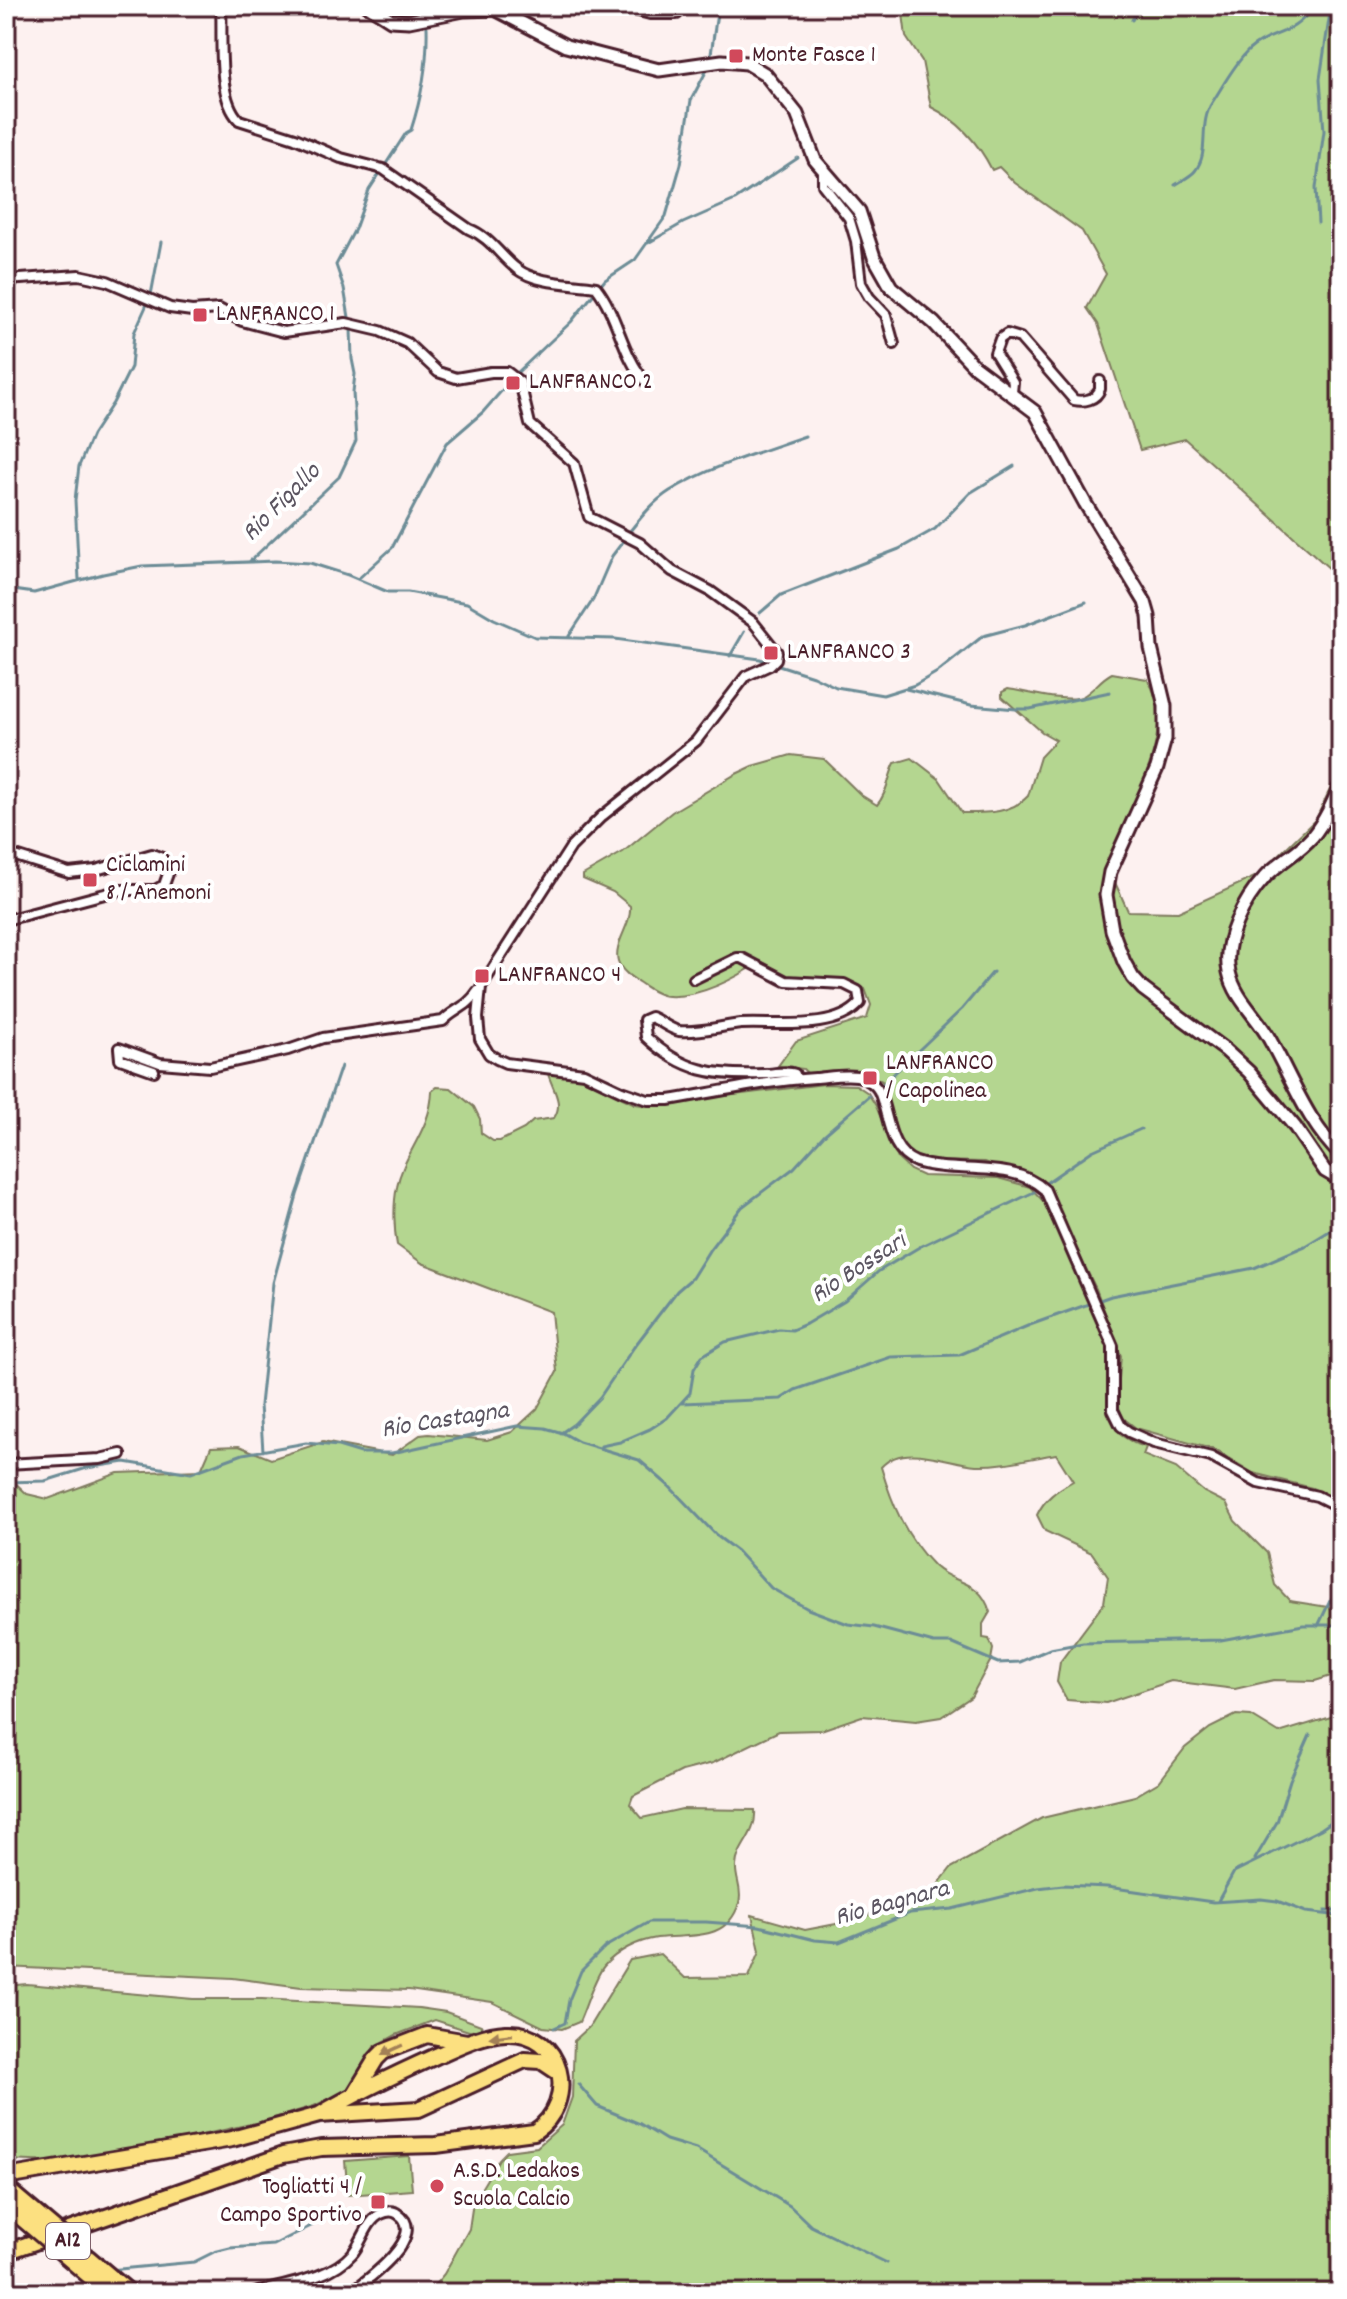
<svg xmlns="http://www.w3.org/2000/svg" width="1347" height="2299" font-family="Dekko,sans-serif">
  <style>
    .green { fill: #b4d690; stroke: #7f7a5e; stroke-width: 2 }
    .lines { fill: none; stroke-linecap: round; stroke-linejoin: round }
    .stream { stroke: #6c8c96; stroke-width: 3 }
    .street-casing { stroke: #4a1f2b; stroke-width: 14 }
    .secondary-casing { stroke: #4a1f2b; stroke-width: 17 }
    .highway-casing { stroke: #4a1f2b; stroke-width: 20 }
    .street { stroke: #fff; stroke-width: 8 }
    .secondary { stroke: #fff; stroke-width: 11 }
    .highway { stroke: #fce080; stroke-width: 14 }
    .highway-bridge-casing { stroke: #4a1f2b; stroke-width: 20; stroke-linecap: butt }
    .highway-bridge { stroke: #fce080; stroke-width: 14 }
    .oneway { fill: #a38056 }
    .poi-dot { fill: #d1495b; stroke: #fff; stroke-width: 3 }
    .labels { text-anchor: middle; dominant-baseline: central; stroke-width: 8; stroke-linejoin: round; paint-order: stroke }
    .shield { fill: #fff; stroke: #80626b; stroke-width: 2 }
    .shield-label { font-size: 22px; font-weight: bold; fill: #4a1f2b }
    .poi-label { font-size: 24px; fill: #4a1f2b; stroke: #fff; text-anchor: start }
    .water-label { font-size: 26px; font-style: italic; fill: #5b5561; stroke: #fff }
  </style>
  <rect width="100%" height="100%" fill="#fdf1f0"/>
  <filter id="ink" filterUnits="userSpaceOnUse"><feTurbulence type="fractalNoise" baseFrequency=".0125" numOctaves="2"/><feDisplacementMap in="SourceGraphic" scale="16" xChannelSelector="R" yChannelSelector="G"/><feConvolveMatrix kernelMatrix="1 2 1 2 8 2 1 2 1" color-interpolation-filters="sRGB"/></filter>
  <g filter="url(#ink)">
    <path class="green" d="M902 6H1341V579L1185 439 1140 450 1098 324 1087 308 1106 274 1082 231 1015 183 999 167 992 170C978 142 959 121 931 107L922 61 906 37Z
      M1112 673 1147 679C1184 732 1120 821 1104 873L1113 878 1128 911 1178 912 1257 876 1316 819 1341 766V1503L1312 1488 1253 1473 1215 1450 1136 1428 1123 1418 1117 1402 1121 1356 1096 1289 1062 1220 1050 1186 985 1162 932 1161 913 1155 900 1144 882 1081C857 1068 836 1071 809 1075L803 1069 778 1066 796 1041 867 1018 871 1005 865 989 848 981 799 982 784 979 761 961C737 978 699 998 668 996 658 996 648 988 640 983 632 978 621 971 618 961 613 943 632 925 630 906L613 892 583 879V875L623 852 672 812 736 774 753 766 791 755 824 759 861 795 877 805C888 792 888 777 895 763L912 758 939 779 962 813C985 813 1011 814 1028 796L1040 757 1056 740 1042 732 1002 697V692L1008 689C1024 691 1069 704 1083 696 1094 690 1100 679 1112 673Z
      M553 1072 581 1078 635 1104 650 1106H668L717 1097 824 1084 856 1085 868 1093 876 1106 898 1159 910 1170 923 1176 998 1178 1030 1187 1045 1203 1107 1344 1108 1401 1111 1417 1121 1435 1134 1443 1146 1447 1143 1455 1176 1468 1204 1492 1226 1503 1235 1521 1267 1553 1275 1585 1290 1601 1341 1609V1673L1315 1681 1274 1680 1235 1689 1171 1681 1106 1703 1067 1700 1057 1682 1060 1662 1104 1603 1108 1577 1092 1553 1045 1531 1037 1515C1044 1499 1057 1490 1073 1481L1056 1454C1031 1458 1002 1466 976 1465 948 1463 904 1441 881 1467 892 1504 906 1538 934 1566 955 1586 980 1578 990 1612L983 1624V1638L989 1639 993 1649 991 1660 971 1697 941 1717 916 1721 862 1716 821 1730 779 1731 713 1763 682 1771 633 1796 630 1804 642 1818 682 1809 755 1810C757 1835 737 1846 736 1866 735 1879 743 1890 739 1903 727 1943 689 1934 657 1938 637 1941 617 1951 604 1966 594 1978 586 2007 579 2022L562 2029 543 2027 492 2002 409 1990 301 1987 233 1978 6 1967V1474L27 1494 48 1499 118 1473 201 1470 211 1447 239 1446 271 1459 323 1442 392 1455 420 1435 429 1434 487 1440 512 1432 537 1409 557 1372 551 1312 422 1263 397 1245C394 1229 393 1204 397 1187 403 1154 431 1130 432 1091L437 1087 451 1088 474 1107 480 1119 481 1133 493 1141H500L524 1129 533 1121 554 1118C564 1103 553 1090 548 1074Z
      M1236 1715 1251 1716 1279 1733 1334 1716 1341 1719V2293H428L444 2274 469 2229 473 2202 499 2159 507 2151 537 2147 562 2125 572 2097 574 2041 589 2027 630 1960 660 1954 685 1978 749 1977 760 1951 752 1915 805 1930 857 1920 893 1904 933 1891 951 1868 1042 1818 1135 1796 1159 1782 1185 1748 1210 1728Z
      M27 1984 193 1999H262L419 2008 446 2012 481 2025 485 2032H472L435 2020 396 2035 374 2047 348 2090 314 2106 264 2121 179 2140 56 2162 6 2160V1986Z
      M409 2156 412 2190 348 2195 345 2161Z"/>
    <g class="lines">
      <path class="stream" d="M6 16 19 6
        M1132 20 1140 6
        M710 61 717 13
        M1175 185C1181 181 1191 176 1195 171 1211 151 1197 125 1213 101 1224 84 1235 63 1249 50 1273 29 1291 39 1314 6
        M1318 223 1316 188 1324 131 1320 79 1331 6
        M648 243 683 223 735 200 798 158
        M151 295 161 242
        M518 372 571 322 605 280 635 260 666 216 681 164 691 100 708 68
        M630 531C642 516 654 501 670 491 711 466 760 452 805 436
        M250 561 339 477 356 441 353 392 355 374 352 359 351 329 344 288 336 265 355 229 369 190 406 133 411 130C422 96 428 63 427 27
        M358 579 392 548 447 443 483 412 512 379
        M79 580 75 500 79 466 92 435 113 403 131 367 134 333 148 302
        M6 589 34 593 103 574 142 566 275 561 310 563 348 575 388 592H408L467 603 494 619 535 637 615 639 760 659 813 676 836 687 883 695 915 685 939 671 983 636 1025 625 1086 602
        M760 613 781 595 899 549 935 529 970 493 1014 466
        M569 636 593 600 612 556 625 539
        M730 656 744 632
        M906 689 971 705 1016 709H1030L1110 692
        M881 1086 962 1009 993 972
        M1043 1185 1092 1151 1141 1129
        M683 1403 781 1399 795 1390 891 1357 959 1355 1030 1325 1111 1296 1254 1268 1305 1246 1341 1224
        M561 1433 574 1424 600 1397 634 1347 677 1291 692 1278 710 1249 742 1207 794 1168 824 1135 869 1096
        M601 1446 620 1442 650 1429 667 1418 690 1393 694 1369 702 1356 725 1342 779 1329 792 1330 806 1324 845 1301 879 1271 921 1246 1034 1192
        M263 1451 260 1405 273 1283 297 1195 341 1066
        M6 1482 45 1481 87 1468 125 1462 191 1473 243 1454 306 1443 338 1446 361 1453H392L517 1426 545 1428 563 1433 579 1442 639 1460 669 1486 717 1536 737 1551 771 1588 808 1609 848 1624 874 1627 934 1643H951L998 1663 1020 1662 1050 1649 1083 1643 1221 1640 1303 1625H1341
        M1318 1626 1330 1601 1341 1586
        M1255 1859 1277 1822 1290 1780 1310 1735
        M1218 1901 1234 1872 1321 1829 1341 1815
        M1325 1911H1341
        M554 2028 565 2023 569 2000 581 1971 605 1947 649 1922H706L759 1926 815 1940 839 1942 910 1913 952 1909 1038 1888 1063 1885 1107 1887 1213 1902 1261 1899 1277 1901 1306 1912 1341 1916
        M578 2084 597 2106 640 2124 666 2140 696 2149 790 2206 811 2226 887 2263
        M109 2270 194 2262 214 2252 230 2248 273 2245 313 2225
        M68 2293 88 2279"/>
      <g class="street-casing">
        <path id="street" d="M221 6C223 37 216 97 239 120L295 138 341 158 383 169 469 229C490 237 500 256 517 269 537 284 572 283 596 287 618 315 622 355 645 381
          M380 6H399
          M619 6 650 14H677
          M823 171V185L849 218 856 241 861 283 869 297 886 315 894 344
          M6 280 79 275 107 281 170 308 192 311 219 309 242 321 284 332 346 323 380 331 407 343 438 372 456 378 491 372H507L520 382 530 424 574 463 589 517 640 543 672 571 710 591 753 622 777 652 776 659 770 665 746 676 696 741 601 817 571 847 481 987 478 1018 480 1039 489 1054 497 1059 506 1063 584 1073 622 1091 648 1100H669C717 1092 766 1081 815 1078 828 1077 843 1074 857 1076 867 1078 877 1085 880 1094 889 1117 889 1152 916 1162 956 1175 1012 1159 1045 1190L1113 1346V1410L1121 1426 1129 1432 1154 1443 1211 1457 1258 1483 1317 1496 1341 1508
          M1012 392 1013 382 995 353 1000 339 1007 334 1020 338 1074 400C1084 402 1096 400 1100 389V381
          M6 853 69 873 96 870 152 854 162 858 169 871 164 885 155 890H122L101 895 6 920
          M694 979 737 958H742L786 981 844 984 858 991 860 1003C835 1032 775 1022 741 1024 721 1026 699 1033 679 1031 669 1029 661 1021 651 1017L644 1020 646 1037C683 1072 715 1076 764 1074 775 1074 786 1070 795 1074L796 1079
          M154 1071 120 1059 119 1048 160 1063 210 1067 288 1050 323 1038 443 1021C454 1009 467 1008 478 991
          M6 1096 7 1097
          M6 1464 100 1459 121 1454
          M255 2293C286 2284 330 2279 352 2254 362 2243 367 2220 381 2214 387 2211 393 2210 398 2214 430 2235 366 2281 350 2293"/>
      </g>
      <g class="secondary-casing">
        <path id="secondary" d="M369 6 391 20 409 21 464 10 495 9 566 46 659 70 722 61 747 63 765 74 797 114 815 160 859 211 874 257 891 287 934 323 975 367 1035 412 1085 503 1145 602 1149 616 1151 648 1165 706V739L1157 768 1110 872 1106 895 1112 930 1124 962 1133 978 1143 989 1225 1050 1249 1072 1295 1127 1325 1171 1337 1178 1341 1176
          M1341 784C1333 803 1325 821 1312 837 1298 853 1279 862 1265 877 1244 900 1222 941 1229 972 1235 999 1258 1017 1270 1040 1292 1079 1308 1124 1341 1155"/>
      </g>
      <g class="highway-casing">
        <path id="highway" d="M356 2092 376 2059 383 2052 427 2035 467 2042
          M6 2177 232 2139 319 2115 419 2109 525 2060 541 2061 559 2073
          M6 2252 283 2155 321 2148 436 2145 534 2132C580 2102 563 2030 506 2033 482 2034 457 2047 436 2056 396 2074 357 2092 319 2115"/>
      </g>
      <use href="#street" class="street"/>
      <use href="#secondary" class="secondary"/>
      <use href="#highway" class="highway"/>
      <g class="highway-bridge-casing">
        <path id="highway-bridge" d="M6 2188 130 2293
          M6 2205 109 2293"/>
      </g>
      <use href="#highway-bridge" class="highway-bridge"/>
    </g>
    <defs><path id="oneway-solid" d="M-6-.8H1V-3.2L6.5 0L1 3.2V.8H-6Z" transform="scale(2)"/></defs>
    <g class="oneway">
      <use href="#oneway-solid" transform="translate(501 2036) rotate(173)"/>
      <use href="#oneway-solid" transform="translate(392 2050) rotate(155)"/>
    </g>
  </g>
  <g class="poi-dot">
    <rect x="728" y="48" width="16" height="16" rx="4"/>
    <rect x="192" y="307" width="16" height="16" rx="4"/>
    <rect x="505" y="375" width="16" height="16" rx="4"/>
    <rect x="763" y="645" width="16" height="16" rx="4"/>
    <rect x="82" y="872" width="16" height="16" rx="4"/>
    <rect x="474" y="968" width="16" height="16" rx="4"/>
    <rect x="862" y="1070" width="16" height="16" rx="4"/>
    <circle cx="437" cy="2186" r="8"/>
    <rect x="370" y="2194" width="16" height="16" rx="4"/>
  </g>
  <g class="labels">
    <rect class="shield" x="46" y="2223" width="44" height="36" rx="6"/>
    <g class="shield-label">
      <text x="68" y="2241">A12</text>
    </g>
    <g class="poi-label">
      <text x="752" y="56">Monte Fasce 1</text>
      <text x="216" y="315">LANFRANCO 1</text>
      <text x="529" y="383">LANFRANCO 2</text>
      <text x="787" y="653">LANFRANCO 3</text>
      <text x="106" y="866">Ciclamini<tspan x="106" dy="28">8 / Anemoni</tspan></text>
      <text x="498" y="976">LANFRANCO 4</text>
      <text x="886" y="1064">LANFRANCO<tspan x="886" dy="28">/ Capolinea</tspan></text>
      <text x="453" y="2172">A.S.D. Ledakos<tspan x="453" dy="28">Scuola Calcio</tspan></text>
      <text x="362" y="2188" text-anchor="end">Togliatti 4 /<tspan x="362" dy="28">Campo Sportivo</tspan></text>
    </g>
    <g class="water-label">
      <text transform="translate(282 503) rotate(-45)">Rio Figallo</text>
      <text transform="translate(859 1269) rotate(-33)">Rio Bossari</text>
      <text transform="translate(445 1421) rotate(-9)">Rio Castagna</text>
      <text transform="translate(892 1904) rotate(-15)">Rio Bagnara</text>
    </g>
  </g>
  <rect width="1347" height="2299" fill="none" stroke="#fff" stroke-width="32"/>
  <rect x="16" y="16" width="1315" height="2267" fill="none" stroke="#4a1f2b" stroke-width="3" filter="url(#ink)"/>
</svg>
